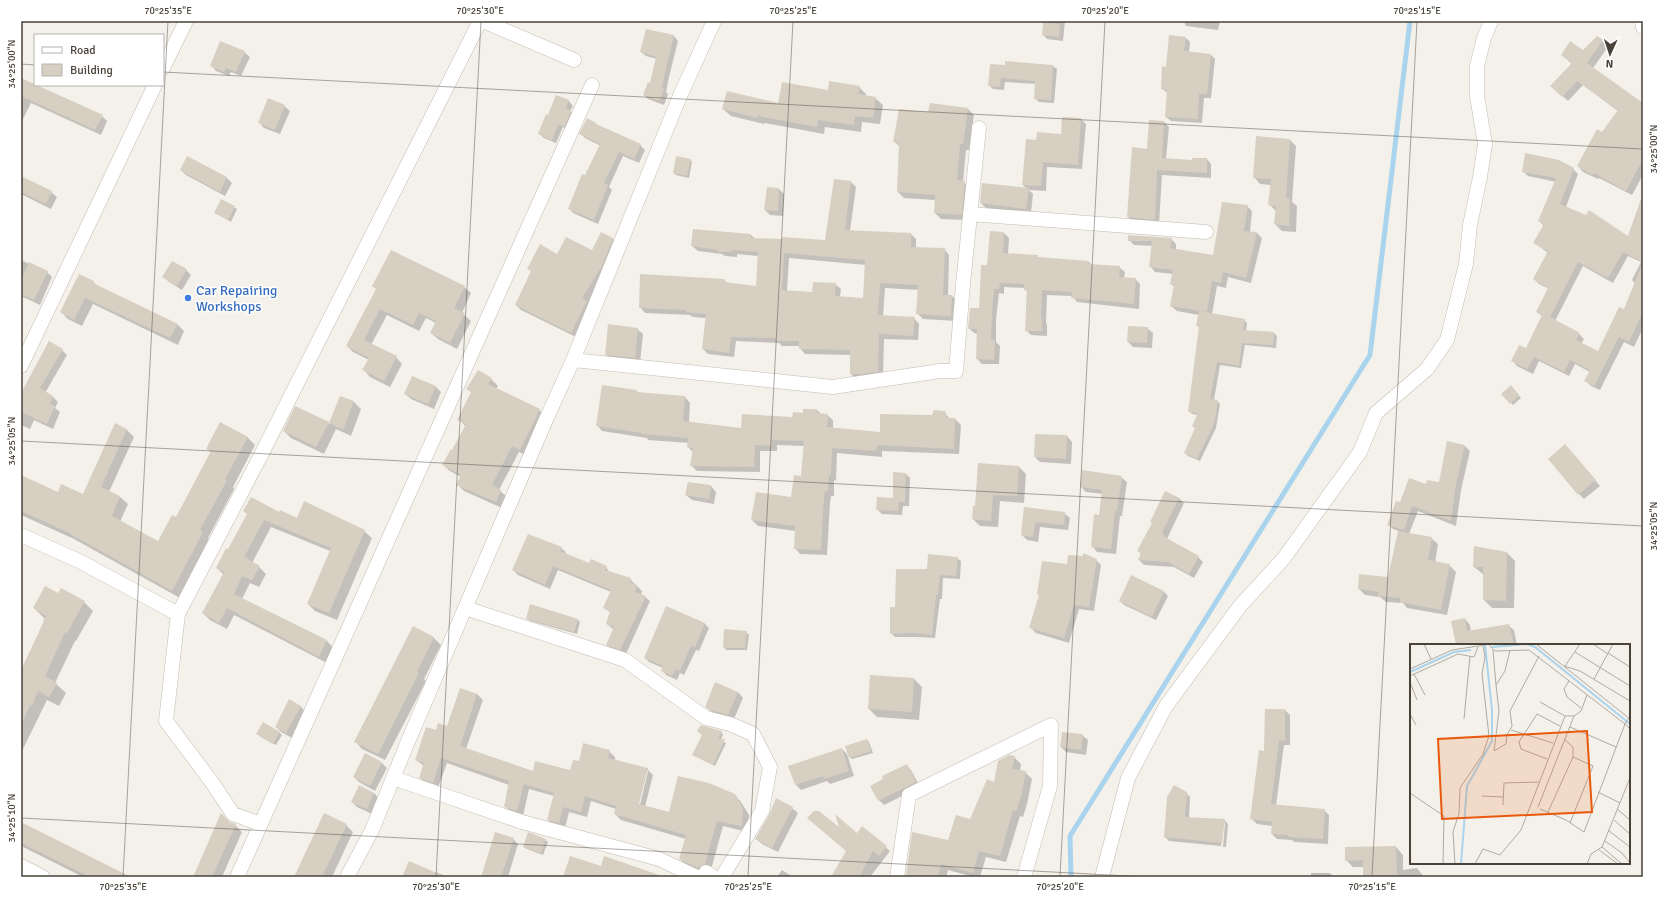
<svg xmlns="http://www.w3.org/2000/svg" width="1664" height="898" font-family="Signika,sans-serif">
  <style>
    .shadow { fill: #0003; fill-rule: evenodd }
    .lines { fill: none; stroke-linecap: round; stroke-linejoin: round }
    .stream { stroke: #aad4ed; stroke-width: 5 }
    .building { fill: #d8cfc3; fill-rule: evenodd }
    .minor-casing { stroke: #c2bbb0; stroke-width: 15 }
    .minor { stroke: #fff; stroke-width: 14 }
    .ticks { fill: none; stroke: #484239; stroke-width: 1; stroke-opacity: 0.45 }
    .shop-dot { fill: #3f7fe0; stroke: #fff; stroke-width: 1.5 }
    .labels { text-anchor: middle; dominant-baseline: central; stroke-width: 3; stroke-linejoin: round; paint-order: stroke }
    .shop-label { font-size: 14px; fill: #366cbe; stroke: #fff; text-anchor: start }
    .inset-river { fill: none; stroke: #aad4ed; stroke-width: 2 }
    .inset-road { fill: none; stroke: #afaba3; stroke-width: 1 }
    .view { fill: #e8590c; fill-opacity: 0.15; stroke: #e8590c; stroke-width: 2 }
    .inset-edge { fill: none; stroke: #484239; stroke-width: 2 }
    .neatline { fill: none; stroke: #484239; stroke-width: 1.5 }
    .ticks-label { font-size: 10px; text-anchor: middle; fill: #484239 }
  </style>
  <rect width="100%" height="100%" fill="#f4f1ea"/>
  <path class="shadow" d="M1043 21H1069H1065L1063 41 1047 39 1043 35Z
    M1184 21H1220L1218 30 1186 26Z
    M647 30 674 36 678 41 669 77 666 92 668 94 664 105 648 99 644 95 651 85 657 59 646 56 641 52Z
    M1186 38 1190 42 1189 52 1211 55 1215 59 1211 98H1204L1202 123 1171 121 1166 117 1168 93 1162 89 1167 68Z
    M1602 41 1608 47 1593 68 1643 107V175L1632 195 1599 178 1598 179 1583 172 1578 166 1618 111 1583 85 1568 101 1557 91 1572 64 1562 55 1583 52Z
    M244 52 250 57 241 76 231 72 229 76 216 71 211 65Z
    M1053 66 1057 69 1054 103 1039 102 1035 98 1036 84 1005 82 1004 90 993 89 989 85 1006 67Z
    M21 79 102 116 107 121 101 135 31 103 21 123Z
    M859 87 866 94V96L875 98 883 105 880 124 862 122 861 132 825 127 824 134 765 123 764 124 731 116 723 109 778 105 828 91Z
    M557 97 569 101 573 106 570 111 575 116 568 130 563 127 556 143 544 138 539 134Z
    M284 106 290 111 280 134 264 128 259 122Z
    M968 109 974 115 969 150H966L963 182 971 188 967 220 941 219 935 213V200L904 198 898 192 900 147 895 142 929 114Z
    M1081 119 1086 124 1082 169 1047 167 1046 191 1029 190 1033 194 1031 213 986 208 981 203 1027 189 1023 185 1037 141 1062 135Z
    M1164 122 1169 127 1166 159 1193 161 1207 159 1211 164V178L1162 175 1159 224 1133 222 1128 217 1148 150Z
    M596 124 599 127 640 145 645 150 639 163 623 156 609 187 612 190 598 224 573 213 569 208 601 146 585 138 581 134Z
    M1290 140 1296 146 1292 202 1297 206 1296 232 1282 231 1275 224 1276 211 1269 204 1271 185 1260 184 1254 177Z
    M187 158 227 178 232 183 225 196 186 175 181 170Z
    M690 160 692 162 689 178 676 175 674 173Z
    M1573 169 1578 174 1566 207 1629 237 1643 206V328L1634 347 1624 342 1600 390 1591 386 1586 381 1590 372 1575 364 1569 376 1539 361 1533 374 1517 366 1512 360 1526 350 1543 317 1537 312 1549 289 1539 284 1534 279 1548 253 1535 243 1544 226 1539 221 1556 182 1528 176 1523 171ZM1628 256 1641 262 1632 280 1635 283 1624 310 1599 352 1581 344 1584 339 1579 334 1555 321 1583 266 1613 283Z
    M21 177 51 192 57 197 51 209 21 194Z
    M851 182 856 187 850 231 911 234 916 239V248L944 249 949 255 948 296H952L957 301 956 321 923 319 917 313 919 290 885 288 883 317 914 318 919 324 918 340 884 339 883 377 856 379 851 374V355L805 354 800 348V346H782L779 343 736 341 734 357 708 354 703 349 706 318 693 317 690 315 645 313 640 307 724 280 727 283 757 287 758 256 737 254V257L725 256 722 254 698 251 692 246 694 230 751 235 755 239 826 241ZM789 258 866 265 864 299 840 297 841 289 835 284 813 293 787 291Z
    M779 189 784 194 783 216 770 215 765 210Z
    M222 201 237 209 231 222 216 213Z
    M1247 206 1252 211 1250 233H1257L1262 238 1251 283 1228 277 1226 288 1217 286 1212 314 1244 320 1247 323 1246 331 1274 333 1277 336 1276 348 1245 345 1241 368 1220 365 1214 400 1217 401 1220 404 1216 428 1200 461 1188 456 1185 453 1196 429 1193 426 1198 415 1192 414 1189 411 1200 328 1197 326 1199 315 1177 311 1171 306 1175 287 1171 284 1173 274 1155 272 1150 266 1153 246 1134 245 1129 240 1171 239 1176 244V250L1214 256Z
    M1004 233 1009 238 1008 254 1037 256 1039 258 1089 262 1092 265 1119 267 1125 272 1124 278 1135 279 1140 284 1139 309 1077 302 1072 296 1047 295 1046 323 1047 325V336L1031 335 1026 330 1027 292 1025 288 1004 287V294L999 293 996 320V342L1000 346 999 364H982L977 359 978 334 974 333 969 328 980 309 988 266Z
    M601 234 613 239 618 244 606 271 588 303 592 307 576 337 521 310 516 305 532 272 528 268 558 255 593 251Z
    M21 260 47 272 52 277 40 305 21 296Z
    M186 270 191 275 182 290 169 282 164 277Z
    M93 282 99 287 177 324 184 331 178 345 93 304 82 326 68 319 61 312Z
    M464 287 471 293 462 313 471 321 457 349 438 339 431 333 436 323 426 318 419 331 387 315 371 345 396 357 402 364 390 387 370 377 364 370 369 360 353 352 347 346 377 290Z
    M1147 328 1153 333 1152 348 1133 347 1128 342Z
    M637 329 643 334 640 363 611 360 606 354Z
    M49 342 62 350 67 355 45 393 53 397 58 402 55 408 60 412 53 429 34 420 30 429 21 425V395Z
    M413 377 436 387 441 392 434 409 411 399 405 394Z
    M491 379 498 386 496 389 539 410 546 416 527 456 519 452 499 490 507 497 502 508 464 491 457 484 461 477 450 471 443 465 453 451 466 427 459 419 472 393 467 388Z
    M1511 387 1521 398 1513 405 1502 394Z
    M636 391 638 393 685 397 690 403 689 423 742 429 793 418 817 410 821 414 827 415 833 420V429L880 433 944 412 950 419H955L961 425 959 454 882 451V457L837 453 836 481 834 480V496H831L830 503 827 555 800 554 795 548 796 531 758 526 752 520 792 498 802 477 804 446 777 445V451H760V472L697 471 691 465 693 452 688 447 689 443 648 440 647 438 602 431 597 425Z
    M341 397 354 402 361 409 351 436 336 429 324 454 291 438 284 431 328 423 330 424Z
    M126 429 134 437 109 492 120 497 128 504 120 522 159 542 176 519 212 453 207 449 247 437 255 445 233 487 234 489 208 538 210 540 180 598 74 539 21 515V476L58 493 84 495Z
    M1036 435 1067 436 1072 442 1071 464 1040 462 1035 457Z
    M1565 445 1600 486 1584 499 1579 494Z
    M1465 446 1470 451 1461 490 1456 526 1418 511 1409 534 1431 538 1438 544 1435 563 1449 565 1456 572 1447 615 1407 608 1403 603 1386 602 1380 597 1365 595 1359 589 1389 578 1399 531 1393 529 1388 524 1400 504 1427 485 1439 483Z
    M979 464 1019 467 1026 474 1024 503 1000 501 998 527 980 526 973 519 976 507Z
    M894 473 906 474 910 478 909 506H903L902 515 882 514 877 509 894 499Z
    M1121 477 1127 482 1122 516H1120L1116 554 1097 552 1092 546 1100 516 1103 494 1086 492 1081 487Z
    M688 483 711 486 716 492 714 504 692 500 686 495Z
    M1166 492 1179 498 1184 503 1167 539 1198 557 1203 562 1194 578 1174 567 1144 565 1139 560 1141 554 1139 551 1153 523Z
    M1025 508 1064 513 1070 518 1068 530 1040 527 1038 542 1027 540 1022 535Z
    M280 513 297 519 364 531 372 538 337 620 315 611 308 604 330 551 271 527 252 563 259 567 266 574 259 587 250 583 242 599 327 641 334 649 327 663 234 615 227 629 210 620 203 613 224 575 217 568 229 551 248 515Z
    M561 548 566 552 565 555 590 565 606 567 610 573 630 579 642 591 641 595 645 597 650 601 626 654 612 650 607 645 614 630 607 624 611 613 604 608 611 592 558 570 550 589 518 575 513 570Z
    M1507 553 1515 561 1514 608H1492L1484 600V575L1474 567Z
    M957 558 961 561 960 579 943 578 942 599H940L935 638 917 637H895L891 633 896 608 928 570Z
    M1096 560 1101 565 1094 611 1079 609 1069 643 1036 633 1031 628 1040 596 1038 594 1068 565Z
    M1132 577 1164 592 1168 596 1156 620 1124 605 1120 601Z
    M59 595 84 602 93 611 76 641H75L55 683 66 693 59 706 47 700 21 753V672L45 621V619L34 608Z
    M531 605 578 620 580 622 577 634 530 621 528 619Z
    M1465 619 1470 625 1471 632 1508 625 1514 630 1517 645H1457Z
    M704 623 709 628 699 651 696 650 684 675 680 673 677 680 666 675 662 670 663 668 649 662 645 658Z
    M413 628 434 638 441 645 424 679 426 681 385 760 362 749 355 741Z
    M746 632 749 635 747 650H726L724 647Z
    M914 679 922 687 919 720 877 717 869 709Z
    M461 689 477 694 483 700 466 749 533 772H571L579 763 609 751 615 757V760L647 769 653 775 645 807 669 814 735 795 741 802 749 815 747 832 723 826 711 870 705 874 686 865 680 859 686 839 621 820 615 814 616 809 591 801 587 817 569 812 565 828 554 826 548 820 554 796 529 789 523 816 511 812 505 806 509 785 447 763 438 788 426 784 420 778 424 766 416 760 437 731 448 727ZM646 771H648L639 809 637 808Z
    M738 692 743 698 734 719 716 715 706 707Z
    M300 706 306 712 292 738 281 732 276 727Z
    M1285 710 1290 715V745H1284L1276 806 1324 810 1329 815 1328 844 1294 842 1292 840 1277 839 1272 834V826L1257 824 1252 819Z
    M279 732 282 735 276 745 259 736Z
    M721 732 723 734 721 740 726 743 715 766 693 755Z
    M1082 735 1088 740 1086 755 1066 752 1061 747Z
    M867 740 869 742 873 753 852 759 847 754 854 776 830 784 827 781 801 790 796 785 842 749 850 757Z
    M365 755 382 763 387 768 375 791 359 782 354 777Z
    M1014 757 1021 764 1020 771 1025 772 1032 779 1027 804 1023 817 1020 816 1006 862 986 857 980 877H974L948 870 946 877H909L907 875 949 842 970 820 994 783Z
    M907 766 911 770 920 787 884 805 879 800Z
    M359 787 374 793 379 799 372 814 357 807 352 802Z
    M1186 793 1190 797 1189 818 1224 820 1228 824 1226 847H1223L1225 823H1223L1221 846 1169 841 1165 837Z
    M792 808 798 813 778 852 762 844 756 839Z
    M21 823 129 877H83L21 846Z
    M229 823 235 825 242 832 222 877H193Z
    M346 825 353 832 332 877H295Z
    M869 833 890 851 870 877H845Z
    M513 839 518 844 508 877H483Z
    M545 840 548 842 543 855 527 849 524 847Z
    M1396 847 1403 855V870L1417 868 1424 877H1364V867H1353L1346 860Z
    M782 870 793 877H777Z
    M436 872 448 877H405L436 873Z
    M1311 873H1330L1334 877H1311Z"/>
  <g class="lines">
    <path class="stream" d="M1071 877 1070 836 1370 355 1410 21"/>
  </g>
  <path class="building" d="M1043 22 1060 24 1059 37 1042 35Z
    M646 29 674 35 665 73 662 88H664L660 101 643 95 648 82 650 83 656 57 640 52Z
    M1169 35 1186 37 1184 51 1211 54 1207 94H1199L1198 119 1165 117 1167 90 1161 89 1162 66 1166 67Z
    M1597 36 1603 40 1587 63 1643 103V159L1626 191 1594 173 1592 175 1577 166 1597 129 1602 132 1618 110 1577 81 1562 97 1550 86 1572 63 1561 55 1570 41 1583 50Z
    M220 41 245 51 236 72 226 68 224 72 210 66Z
    M1005 61 1053 65 1051 100 1034 99 1035 81 1001 78 1000 87 988 86 990 64 1005 65Z
    M21 78 103 115 95 130 21 96Z
    M829 81 860 86 858 94 876 97 873 118 855 116 854 125 818 120 817 127 758 116 757 118 722 109 727 91 778 103 782 82 828 90Z
    M556 95 569 100 566 108 571 111 564 127 558 124 552 140 538 134 546 114 548 115Z
    M268 98 285 105 275 130 258 123Z
    M930 103 968 108 963 144H960L957 180 965 181 962 215 934 213 935 195 897 192 899 143 893 142 899 109 928 112Z
    M1062 117 1081 118 1078 165 1043 162 1041 186 1022 185 1026 139 1036 140 1037 132 1061 134Z
    M587 118 596 123V124L641 144 634 159 619 152 604 183 608 185 594 220 568 209 582 174 585 175 600 144 579 134Z
    M1149 120 1164 121 1162 158 1192 160V158H1207V173L1157 170 1155 220 1127 217 1132 147 1147 149Z
    M1256 136 1290 139 1286 198 1290 199 1289 226 1274 224 1276 206 1268 205 1271 179 1253 178Z
    M1525 153 1559 160 1574 168 1560 204 1586 215 1589 210 1628 236 1641 199H1643V262L1623 252 1608 278 1578 262 1550 317 1580 333 1576 340 1598 351 1619 307 1624 309 1643 262V312L1629 342 1619 337 1594 386 1584 381 1590 370 1570 360 1564 372 1534 357 1527 369 1511 361 1519 345 1526 348 1542 315 1536 312 1548 288 1533 279 1548 251 1533 243 1544 224 1538 221 1556 178 1522 172Z
    M187 156 227 177 220 192 180 170Z
    M676 156 691 159 687 176 673 173Z
    M21 176 52 191 46 204 21 192Z
    M834 179 851 181 845 230 911 233V247L945 248 943 295H952L951 316 916 314 918 285 880 283 878 315 915 317 913 336 879 334 878 372 861 374H850V350L799 349V341H776V338L731 337 729 353 702 349 706 314 686 312V310L639 308 640 274 725 279 724 282 756 286 758 252 732 250V252H718V250L691 246 693 229 751 234V238L782 239V237L825 240ZM784 253 865 260 863 298 835 296 836 283 813 282 812 292 782 290Z
    M982 183 1029 188 1026 209 980 203Z
    M767 187 779 188 778 211 764 210Z
    M221 199 235 206 228 220 214 213Z
    M1222 202 1248 205 1244 231 1257 232 1246 278 1223 272 1221 283 1212 281 1207 312 1170 306 1174 285 1170 284 1173 270 1149 267 1152 241H1128V235L1172 238 1170 248 1213 255Z
    M990 231 1004 232 1003 253 1038 255V257L1089 261V264L1120 266 1119 277 1136 278 1134 304 1071 298 1072 292 1042 290 1041 319H1042V331H1025L1027 290H1024V284L1000 283 999 289H994L992 314 991 340H995L994 360 976 359 977 329H968L970 308H979L981 265H987Z
    M601 232 613 238 602 266 582 298 587 301 571 333 515 305 531 271 527 269 540 244 557 254 566 237 592 250Z
    M391 250 465 286 454 308 465 313 450 343 430 333 436 321 419 313 413 325 380 309 364 340 397 356 384 381 362 370 369 358 346 346 376 289 372 286Z
    M172 261 187 269 177 286 162 277Z
    M29 262 48 271 34 300 21 294V280Z
    M79 274 94 281 93 283 178 324 170 338 85 298 74 320 60 312Z
    M1199 311 1245 319 1243 330 1274 332 1273 345 1242 343 1239 366 1217 362 1210 399 1218 400 1214 424 1197 459 1184 453 1195 428 1192 426 1198 413 1188 412 1199 326H1196Z
    M608 324 638 328 635 358 605 355Z
    M1128 326 1148 327 1147 343 1127 342Z
    M49 341 63 349 40 388 53 396 50 404 55 406 47 424 21 412V393Z
    M478 370 492 378 488 384 540 409 520 450 512 446 492 485 501 490 496 502 456 485 461 475 442 465 451 449 452 450 466 424 457 420 471 392 466 389Z
    M412 376 436 386 428 404 404 394Z
    M602 385 637 390 636 392 685 396 683 421 741 428 742 414 792 417 793 412 803 413V409H817V413L828 414 827 427 880 432V414L932 415 934 410 945 411 947 418H955L954 449 877 445 876 451 832 448 831 475H829L828 491H825L824 497 821 550 794 549 795 526 751 520 756 492 791 497 794 475 801 476 804 441 772 440 771 446 755 445 754 467 690 466 693 448 687 447 688 438 642 434V433L596 426Z
    M1511 385 1519 395 1510 404 1501 394Z
    M340 396 354 401 343 430 329 423Z
    M295 406 329 422 316 447 283 431Z
    M220 422 248 437 225 479 227 480 200 530 203 532 172 591 65 531 21 511V475L58 492 61 484 83 494 115 423 127 429 101 487 120 496 112 516 158 541 172 515 176 517 211 451 206 449Z
    M1035 434 1067 435 1066 459 1034 457Z
    M1447 441 1465 445 1456 484 1451 521 1412 506 1404 530 1387 525 1396 501 1400 502 1409 478 1426 484 1427 480 1439 482Z
    M1565 444 1596 480 1578 495 1548 459Z
    M978 463 1019 466 1017 496 993 495 991 521 972 519 973 506H975Z
    M1082 470 1122 476 1117 511H1115L1111 549 1091 547 1094 514 1099 515 1102 490 1080 487Z
    M893 472 906 473 905 502H899L898 511 876 510 877 497 893 498Z
    M688 482 711 485 709 499 685 495Z
    M1165 491 1179 498 1162 533 1164 534 1163 536 1199 556 1189 574 1168 562 1138 560 1141 553 1137 551 1152 523 1150 522Z
    M251 497 279 512 280 510 297 518 304 501 365 530 329 613 307 604 331 548 264 520 244 557 260 566 252 580 242 576 234 594 327 640 319 657 227 608 219 623 202 613 224 572 216 568 226 548 228 549 247 514 243 511Z
    M1024 507 1065 512 1064 525 1035 522 1033 537 1021 535Z
    M1398 531 1432 537 1428 560 1450 564 1441 610 1400 602V598L1378 596 1379 592 1358 589 1359 574 1388 577Z
    M528 534 562 547 560 551 589 563 591 559 607 566 605 570 631 578 630 582 637 585 635 592 646 596 620 650 606 645 614 627 606 624 610 611 603 608 611 590 553 566 545 585 512 570Z
    M1474 546 1507 552 1506 601 1483 600V567H1473Z
    M1083 553 1097 559 1089 607 1074 605 1064 638 1029 628 1039 595 1037 594 1042 561 1067 564 1068 555 1083 556Z
    M928 554 958 557 956 576 940 575 938 595H936L932 635 913 633 890 634V607H895L896 569H927Z
    M1131 575 1164 591 1152 617 1119 601Z
    M45 586 58 593 61 588 85 601 67 633 65 632 45 676 57 683 49 697 38 691 32 706 30 705 21 725V670L44 621 43 620 46 616 33 608Z
    M530 604 578 619 574 632 526 619Z
    M666 606 705 623 695 647 691 646 680 671 676 669 672 676 661 671 663 666 644 658Z
    M1465 618 1467 631 1509 624 1514 645H1456L1451 621Z
    M413 626 434 637 417 672 419 673 378 754 354 742Z
    M724 629 747 631 745 648H723Z
    M870 675 914 678 912 712 868 709Z
    M715 682 738 692 728 715 710 710 705 707Z
    M460 688 477 694 460 746 533 771 535 761 570 770 573 760 579 761 583 743 610 750 608 758 648 768 639 804 669 812 678 776 709 783 735 794 743 808 742 826 717 821 705 864 698 868 679 859 686 835 614 814 616 806 585 796 581 812 563 807 559 823 547 820 554 793 524 784 517 811 504 807 509 781 441 758 433 783 419 778 424 763 415 760 426 727 436 730 438 723 447 726Z
    M289 699 301 706 286 733 275 727Z
    M1265 709H1285V741L1279 740 1271 804 1325 809 1323 839 1288 837V835L1271 834 1272 822 1250 819 1259 750 1264 751Z
    M263 722 280 732 273 744 256 734Z
    M701 725 722 731 718 739H725L713 765 692 755 702 735 697 731Z
    M1062 732 1083 734 1081 750 1060 747Z
    M867 739 871 751 849 758 845 746Z
    M842 748 849 771 824 779 823 776 795 785 788 766Z
    M365 753 382 762 370 786 353 777Z
    M1009 755 1015 756 1012 769 1026 771 1021 797 1016 811 1013 810 1000 856 979 851 973 873 941 864 938 877H913L906 875 912 832 948 840 956 815 970 819 987 779 994 782 998 761Z
    M907 764 916 782 878 801 870 786 883 779 882 776Z
    M359 785 374 793 367 809 351 802Z
    M1174 785 1187 792 1185 817 1225 819 1222 843 1164 837 1167 797Z
    M776 798 793 807 772 848 755 839 769 815Z
    M814 811H819L839 827 835 814 857 833 862 826 887 846 879 856 873 851 859 877H831L846 851 807 818Z
    M221 813 230 822 236 824 212 877H193Z
    M324 813 347 824 322 877H294Z
    M21 822 131 877H90L21 843Z
    M495 832 514 838 501 877H481Z
    M528 832 546 839 541 853 523 847Z
    M1396 846 1397 877H1363V860L1345 861V847Z
    M570 856 601 866 604 856 659 875V877H563Z
    M409 861 446 877H402Z"/>
  <g class="lines">
    <g class="minor-casing">
      <path id="minor" d="M483 21 574 60
        M1642 21 1643 27
        M163 68 186 21
        M970 214 1206 232
        M573 360 833 387 940 371H956L963 284 979 128
        M21 366 155 85
        M21 535 79 561 178 614
        M465 608 625 660 706 718 730 724 753 734 770 767 762 811 722 877
        M393 778 522 822 659 859 697 877
        M261 824 233 814 211 781 166 721 178 614 260 457 480 21
        M21 866 43 877
        M237 877 592 85
        M347 877 372 830 409 739 544 424 573 360 680 96 714 21
        M704 877 706 872 713 877
        M897 877 909 795 1051 725 1050 786 1024 877
        M1102 877 1128 778 1166 706 1240 606 1284 558 1360 452 1376 413 1427 369 1447 340 1466 264 1470 225 1480 177 1485 144 1477 96V66L1484 38 1491 21"/>
    </g>
    <use href="#minor" class="minor"/>
  </g>
  <path class="ticks" d="M21 64 35 65M163 72 1643 149M21 441 1643 526M21 818 1148 877M123 877 168 21M436 877 481 21M748 877 793 21M1060 877 1105 21M1372 877 1417 21"/>
  <circle class="shop-dot" cx="188" cy="298" r="4"/>
  <g class="labels">
    <g class="shop-label">
      <text x="196" y="290">Car Repairing<tspan x="196" dy="16">Workshops</tspan></text>
    </g>
  </g>
  <g transform="translate(1410 644)">
    <rect width="220" height="220" fill="#f4f1ea"/>
    <path class="inset-river" d="M82 3 117 0 125 3 220 80M0 28 44 8 61 6M51 220 57 142 82 97V66L75 1"/>
    <path class="inset-road" d="M14 0 21 15M126 0 220 75M183 0 198 10M79 1 85 7 119 6 215 80 174 188 156 176 130 165M83 6 86 41M100 6 95 27 86 41 89 67 84 107 96 100 97 91 102 82 100 67 129 12M165 8 220 42M198 9 220 23M154 22 170 27 220 57M155 22 170 0M0 25 42 6 81 0M4 30 15 51M0 32 48 10 64 13 68 3M184 35 203 0M159 37 154 45 157 53 171 64M0 38 7 56M130 58 155 72M0 70 6 81M220 72 215 80 220 85M54 75 60 12M160 83 206 103M101 86 143 99M137 115 111 105 109 98 127 70 150 82M188 148 210 159M0 149 34 172 33 220M72 152 93 153M93 161 94 139 129 138M128 163 164 72 171 67 177 51M207 165 220 176M138 168 163 113V103L154 95M204 176 220 190M160 179 183 122 163 113M198 186 220 203M195 197 212 209 220 219M192 203 220 134M189 206 208 220M45 220 43 188 49 169 50 144 73 110 79 92 72 30 75 13 73 2M65 220 73 205 90 211 111 186 155 72H164M177 220 181 210 192 203 212 220"/>
    <path class="view" d="M177 87 182 168 32 175 28 95Z"/>
    <rect width="220" height="220" class="inset-edge"/>
  </g>
  <rect width="1664" height="898" fill="none" stroke="#ffffff" stroke-width="44"/>
  <rect x="34" y="34" width="130" height="52" fill="#ffffff" stroke="#b6b3b0"/>
  <rect x="42" y="47" width="20" height="6" fill="#ffffff" stroke="#b6b3b0"/>
  <text x="70" y="54" font-size="12" fill="#484239">Road</text>
  <rect x="42" y="64" width="20" height="12" fill="#d8cfc3" stroke="#b6b3b0"/>
  <text x="70" y="74" font-size="12" fill="#484239">Building</text>
  <g transform="translate(1610 54) rotate(183)" stroke="#ffffff" stroke-width="3" paint-order="stroke">
  <path d="M0-3L7 15L0 10L-7 15Z" fill="#484239"/>
  <text y="-6" font-size="11" font-weight="bold" text-anchor="middle" fill="#484239">N</text>
  </g>
  <rect x="22" y="22" width="1620" height="854" class="neatline"/>
  <g class="ticks-label">
    <text x="168" y="14">70°25'35"E</text>
    <text x="480" y="14">70°25'30"E</text>
    <text x="793" y="14">70°25'25"E</text>
    <text x="1105" y="14">70°25'20"E</text>
    <text x="1417" y="14">70°25'15"E</text>
    <text transform="translate(11 64) rotate(-90)" y="4">34°25'00"N</text>
    <text transform="translate(1653 149) rotate(-90)" y="4">34°25'00"N</text>
    <text transform="translate(11 441) rotate(-90)" y="4">34°25'05"N</text>
    <text transform="translate(1653 526) rotate(-90)" y="4">34°25'05"N</text>
    <text transform="translate(11 818) rotate(-90)" y="4">34°25'10"N</text>
    <text x="123" y="890">70°25'35"E</text>
    <text x="436" y="890">70°25'30"E</text>
    <text x="748" y="890">70°25'25"E</text>
    <text x="1060" y="890">70°25'20"E</text>
    <text x="1372" y="890">70°25'15"E</text>
  </g>
</svg>
